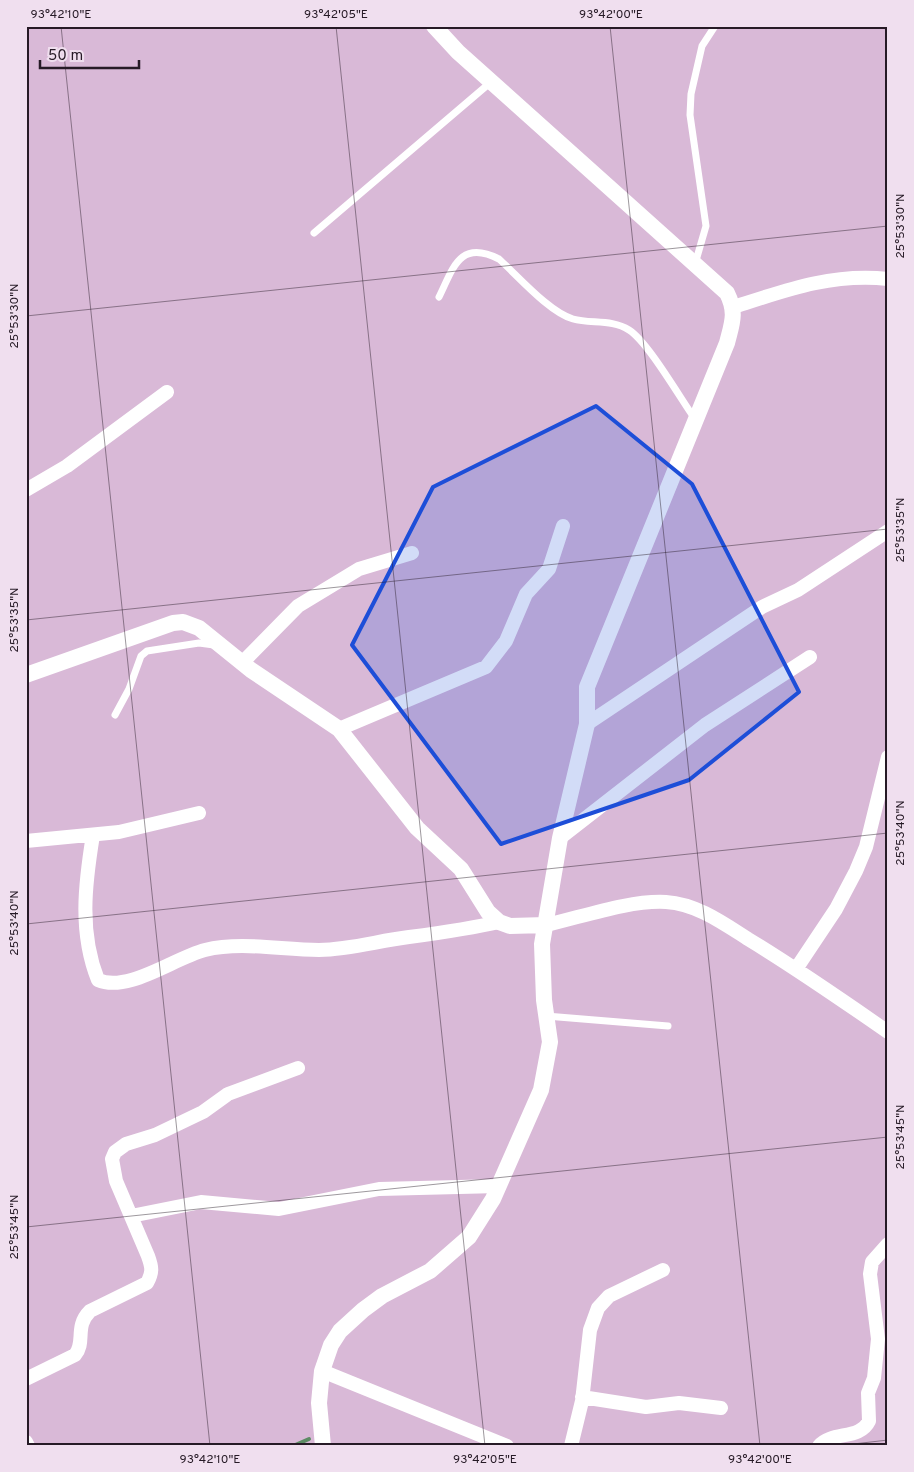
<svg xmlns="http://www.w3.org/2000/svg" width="914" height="1472" font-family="Overpass,sans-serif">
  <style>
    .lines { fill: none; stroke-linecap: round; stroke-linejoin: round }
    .stream { stroke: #5d8c65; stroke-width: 4 }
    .service { stroke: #fff; stroke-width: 7 }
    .minor { stroke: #fff; stroke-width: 14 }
    .tertiary { stroke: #fff; stroke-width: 16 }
    .marked { fill: #1d4ed8; fill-opacity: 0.2; stroke: #1d4ed8; stroke-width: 4; stroke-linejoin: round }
    .ticks { fill: none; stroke: #261a26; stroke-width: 1; stroke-opacity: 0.45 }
    .neatline { fill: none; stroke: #261a26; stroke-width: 2 }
    .ticks-label { font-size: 12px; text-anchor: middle; fill: #261a26 }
  </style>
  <rect width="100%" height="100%" fill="#d9b9d7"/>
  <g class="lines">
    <path class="stream" d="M293 1446 309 1439"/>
    <path class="service" d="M314 233 491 82
      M695 264 706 226 690 115 691 94 702 46 715 26
      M439 297C453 269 459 239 499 259 518 276 549 312 573 319 591 324 612 319 629 330 648 342 680 398 695 419
      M115 715 129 689 141 656 147 651 199 643 214 645
      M546 1016 668 1026"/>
    <path class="minor" d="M734 307C786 290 832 273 888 279
      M26 490 67 466 167 392
      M242 663 298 606 359 569 412 553
      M587 724 762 607 798 590 888 531
      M339 729 486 667 506 641 526 594 549 569 563 526
      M93 835C85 884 79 932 98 980 128 993 174 958 205 950 241 941 282 950 319 950 352 949 377 941 409 937 439 933 469 929 499 922
      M560 838 705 725 810 657
      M26 841 119 832 199 813
      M546 925C582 917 629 900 666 902 697 904 723 923 748 939 796 968 842 1000 888 1032
      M796 969 836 909 856 871 866 847 888 757
      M131 1216 201 1202 279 1209 379 1189 499 1186
      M322 1371 507 1446
      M26 1379 75 1355C86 1342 74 1327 90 1311L147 1283C153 1272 152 1267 148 1256L116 1181 112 1159 115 1152 126 1144 155 1135 203 1112 228 1094 298 1068
      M582 1397 646 1407 679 1403 721 1408
      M26 1442 28 1446
      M571 1446 582 1401 590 1330 598 1308 609 1296 663 1270
      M819 1446C832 1431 860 1440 869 1421L868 1393 874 1378 878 1339 870 1274 872 1262 888 1244"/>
    <path class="tertiary" d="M26 675 173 623 183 622 199 628 251 670 339 729 417 828 461 869 488 912 499 922 510 926 546 925
      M323 1446 319 1403 322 1371 331 1345 340 1331 363 1310 382 1296 430 1271 469 1237 493 1199 541 1090 550 1042 544 1000 542 944 560 838 587 724V687L727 343C732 323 737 313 727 293L458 52 434 26"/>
  </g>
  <path class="marked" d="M596 406 692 484 799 692 689 780 501 844 352 645 433 487Z"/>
  <path class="ticks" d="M61 26 210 1446M336 26 485 1446M610 26 760 1446M885 26 888 51M26 316 888 226M26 620 888 529M26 924 888 833M26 1227 888 1137M836 1446 888 1440"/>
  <rect width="914" height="1472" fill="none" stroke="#f0dfef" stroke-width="55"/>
  <path d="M40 60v8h99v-8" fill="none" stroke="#261a26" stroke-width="2.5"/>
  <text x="48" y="60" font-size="15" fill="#261a26" stroke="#f0dfef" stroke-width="4" paint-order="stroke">50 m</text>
  <rect x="28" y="28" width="858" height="1416" class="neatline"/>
  <g class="ticks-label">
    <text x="61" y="18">93°42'10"E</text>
    <text x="336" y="18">93°42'05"E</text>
    <text x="611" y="18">93°42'00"E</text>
    <text transform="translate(900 226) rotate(-90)" y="4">25°53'30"N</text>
    <text transform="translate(14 316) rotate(-90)" y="4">25°53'30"N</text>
    <text transform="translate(900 530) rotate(-90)" y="4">25°53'35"N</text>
    <text transform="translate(14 620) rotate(-90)" y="4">25°53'35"N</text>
    <text transform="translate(900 833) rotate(-90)" y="4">25°53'40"N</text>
    <text transform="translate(14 923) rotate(-90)" y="4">25°53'40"N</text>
    <text transform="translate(900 1137) rotate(-90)" y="4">25°53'45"N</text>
    <text transform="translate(14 1227) rotate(-90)" y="4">25°53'45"N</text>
    <text x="210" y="1463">93°42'10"E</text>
    <text x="485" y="1463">93°42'05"E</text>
    <text x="760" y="1463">93°42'00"E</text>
  </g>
</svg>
